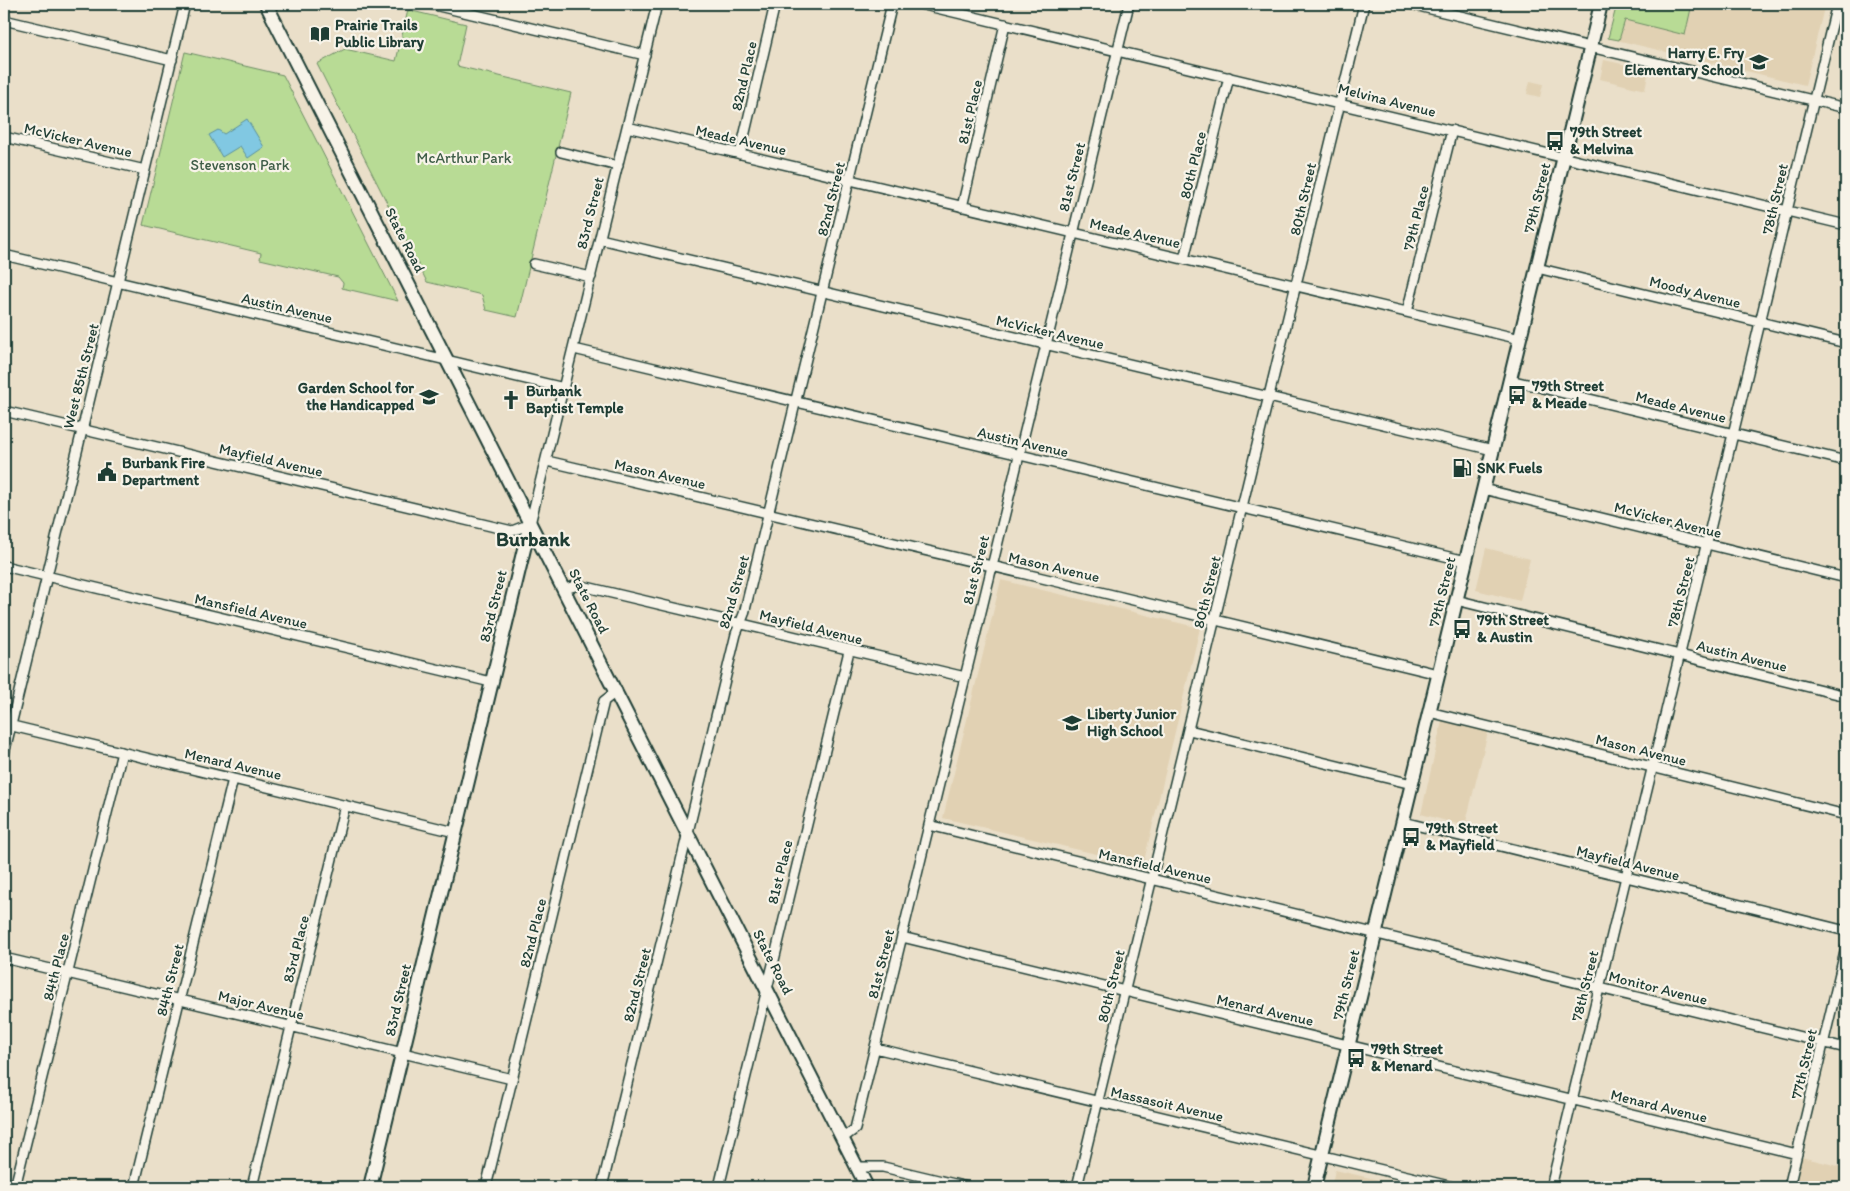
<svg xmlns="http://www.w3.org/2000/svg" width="1850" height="1191" font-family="Itim,sans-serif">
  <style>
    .built { fill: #e1d1b3 }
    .green { fill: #b8db95; stroke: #6c8c64 }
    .water { fill: #81c8e2; stroke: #5a909c }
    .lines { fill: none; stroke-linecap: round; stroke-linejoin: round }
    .street-casing { stroke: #1f3d34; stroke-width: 12 }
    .secondary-casing { stroke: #1f3d34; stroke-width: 16 }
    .street { stroke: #f7f3e8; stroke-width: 9 }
    .secondary { stroke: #f7f3e8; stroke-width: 12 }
    .labels { text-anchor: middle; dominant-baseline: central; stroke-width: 4.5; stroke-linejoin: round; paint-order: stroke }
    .poi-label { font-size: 15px; font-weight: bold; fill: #1f3d34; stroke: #f7f3e8; text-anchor: start }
    .street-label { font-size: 15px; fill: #1f3d34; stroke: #f7f3e8 }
    .park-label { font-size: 15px; fill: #3e5d47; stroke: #f7f3e8 }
    .district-label { font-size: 20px; font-weight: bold; fill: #1f3d34; stroke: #f7f3e8 }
  </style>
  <rect width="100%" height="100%" fill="#eadfc9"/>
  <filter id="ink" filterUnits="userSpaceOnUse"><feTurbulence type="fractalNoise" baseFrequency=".02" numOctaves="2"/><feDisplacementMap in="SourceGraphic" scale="10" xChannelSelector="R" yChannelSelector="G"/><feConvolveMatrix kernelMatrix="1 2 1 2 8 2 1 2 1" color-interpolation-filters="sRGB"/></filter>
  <g filter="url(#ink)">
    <path class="built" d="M1616 4H1825L1805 85 1608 38Z
      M1604 60 1649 70 1645 90 1600 79Z
      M1530 81 1543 84 1540 97 1527 94Z
      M1486 548 1530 559 1520 601 1476 590Z
      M1001 580 1200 628 1143 865 943 818Z
      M1442 721 1488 732 1465 826 1421 814Z
      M1801 1157 1846 1168V1187H1793Z
      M1335 1170 1379 1180 1377 1187H1331Z"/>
    <path class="green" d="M1617 4H1692L1685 35 1625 20 1619 40 1608 38Z
      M408 10 466 24 457 66 571 93 517 317 486 310 482 295 427 282 317 64 345 49 396 61Z
      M185 52 283 75 398 301 342 288 343 283 338 277 260 259 261 253 143 225Z"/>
    <path class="water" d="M247 119 264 147 248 158 240 146 222 157 209 135 218 130 224 134Z"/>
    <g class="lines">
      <g class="street-casing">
        <path id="street" d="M430 4 645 55
          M920 4 1846 225
          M1410 4 1846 108
          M4 20 172 60
          M627 127 1520 339
          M4 137 145 170
          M561 152 618 166
          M740 154 775 4
          M962 207 1005 24
          M600 239 1493 450
          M4 255 564 388
          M1184 259 1229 77
          M534 264 591 277
          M1537 268 1846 343
          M1407 312 1452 130
          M574 349 1466 561
          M1510 380 1846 461
          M4 411 512 531 530 524 657 4
          M547 461 1059 582 1438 674
          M1483 489 1846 578
          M4 566 491 682
          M565 589 578 585 965 677
          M1456 600 1846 696
          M1429 712 1846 815
          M4 724 455 832
          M1189 730 1412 784
          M4 754 185 4
          M1403 822 1846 931
          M929 825 1846 1048
          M902 937 1797 1154
          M4 958 512 1079
          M875 1048 1453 1187
          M843 1138 855 1129 1129 4
          M857 1167H883L967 1187
          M15 1187 122 752
          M134 1187 233 779
          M252 1187 345 805
          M486 1187 604 701 617 691
          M602 1187 736 634 744 614 892 4
          M719 1187 849 651
          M1077 1187 1364 4
          M1551 1187 1837 4
          M1789 1187 1846 948"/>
      </g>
      <g class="secondary-casing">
        <path id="secondary" d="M266 4 867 1187
          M4 1185 15 1187
          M370 1187 530 524
          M1314 1187 1601 4"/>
      </g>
      <use href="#street" class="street"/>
      <use href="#secondary" class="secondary"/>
    </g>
  </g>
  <defs>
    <g id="library-bare" transform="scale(1.5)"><path d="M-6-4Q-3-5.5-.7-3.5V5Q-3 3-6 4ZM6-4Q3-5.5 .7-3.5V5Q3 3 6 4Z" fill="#1f3d34" stroke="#f7f3e8" stroke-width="2.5" paint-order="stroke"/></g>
    <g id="school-bare" transform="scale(1.5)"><path d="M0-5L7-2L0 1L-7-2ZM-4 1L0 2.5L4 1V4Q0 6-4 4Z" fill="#1f3d34" stroke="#f7f3e8" stroke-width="2.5" paint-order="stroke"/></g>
    <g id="bus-bare" transform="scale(1.5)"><path d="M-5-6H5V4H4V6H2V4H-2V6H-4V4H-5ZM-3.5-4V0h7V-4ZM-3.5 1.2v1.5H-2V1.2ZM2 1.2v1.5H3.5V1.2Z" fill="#1f3d34" stroke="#f7f3e8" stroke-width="2.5" paint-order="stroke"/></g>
    <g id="church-bare" transform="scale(1.5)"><path d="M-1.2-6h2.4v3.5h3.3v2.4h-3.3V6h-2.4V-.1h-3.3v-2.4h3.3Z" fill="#1f3d34" stroke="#f7f3e8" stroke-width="2.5" paint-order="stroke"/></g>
    <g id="fuel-bare" transform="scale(1.5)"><path d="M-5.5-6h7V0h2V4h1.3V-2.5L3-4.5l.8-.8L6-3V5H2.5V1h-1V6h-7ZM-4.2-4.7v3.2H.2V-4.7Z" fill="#1f3d34" stroke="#f7f3e8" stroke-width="2.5" paint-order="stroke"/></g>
    <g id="civic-bare" transform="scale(1.5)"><path d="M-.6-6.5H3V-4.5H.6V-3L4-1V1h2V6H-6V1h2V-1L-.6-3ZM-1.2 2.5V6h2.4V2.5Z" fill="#1f3d34" stroke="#f7f3e8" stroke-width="2.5" paint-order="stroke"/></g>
  </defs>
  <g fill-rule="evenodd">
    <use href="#library-bare" x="320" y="34"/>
    <use href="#school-bare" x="1759" y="62"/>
    <use href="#bus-bare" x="1555" y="141"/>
    <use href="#bus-bare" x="1517" y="395"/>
    <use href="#school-bare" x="429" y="397"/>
    <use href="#church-bare" x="511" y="400"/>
    <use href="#fuel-bare" x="1462" y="468"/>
    <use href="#civic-bare" x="107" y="472"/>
    <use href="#bus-bare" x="1462" y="629"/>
    <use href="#school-bare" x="1072" y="723"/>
    <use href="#bus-bare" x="1411" y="837"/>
    <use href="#bus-bare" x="1356" y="1058"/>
  </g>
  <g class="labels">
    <g class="poi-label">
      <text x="335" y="25">Prairie Trails<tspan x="335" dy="17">Public Library</tspan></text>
      <text x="1744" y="53" text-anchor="end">Harry E. Fry<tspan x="1744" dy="17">Elementary School</tspan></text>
      <text x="1570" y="132">79th Street<tspan x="1570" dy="17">&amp; Melvina</tspan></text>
      <text x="1532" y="386">79th Street<tspan x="1532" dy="17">&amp; Meade</tspan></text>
      <text x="414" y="388" text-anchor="end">Garden School for<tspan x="414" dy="17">the Handicapped</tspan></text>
      <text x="526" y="391">Burbank<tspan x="526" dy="17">Baptist Temple</tspan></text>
      <text x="122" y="463">Burbank Fire<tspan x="122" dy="17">Department</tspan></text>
      <text x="1477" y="468">SNK Fuels</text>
      <text x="1477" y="620">79th Street<tspan x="1477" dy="17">&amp; Austin</tspan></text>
      <text x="1087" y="714">Liberty Junior<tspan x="1087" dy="17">High School</tspan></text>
      <text x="1426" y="828">79th Street<tspan x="1426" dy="17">&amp; Mayfield</tspan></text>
      <text x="1371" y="1049">79th Street<tspan x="1371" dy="17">&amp; Menard</tspan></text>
    </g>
    <g class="street-label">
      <text transform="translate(744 76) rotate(-77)">82nd Place</text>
      <text transform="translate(1387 100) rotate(14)">Melvina Avenue</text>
      <text transform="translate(970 112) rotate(-77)">81st Place</text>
      <text transform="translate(78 140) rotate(13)">McVicker Avenue</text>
      <text transform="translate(741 140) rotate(13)">Meade Avenue</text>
      <text transform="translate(1193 165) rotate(-76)">80th Place</text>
      <text transform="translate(1072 177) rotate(-76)">81st Street</text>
      <text transform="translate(1537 198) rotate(-76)">79th Street</text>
      <text transform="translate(831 199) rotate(-76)">82nd Street</text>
      <text transform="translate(1303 199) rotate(-77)">80th Street</text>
      <text transform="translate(1775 199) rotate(-77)">78th Street</text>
      <text transform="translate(590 213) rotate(-76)">83rd Street</text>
      <text transform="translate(1416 218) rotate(-76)">79th Place</text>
      <text transform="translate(1135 233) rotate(13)">Meade Avenue</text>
      <text transform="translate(405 240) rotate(63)">State Road</text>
      <text transform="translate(1695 292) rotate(14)">Moody Avenue</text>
      <text transform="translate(287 308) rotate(13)">Austin Avenue</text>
      <text transform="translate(1050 332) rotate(13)">McVicker Avenue</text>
      <text transform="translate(81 376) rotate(-76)">West 85th Street</text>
      <text transform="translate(1681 407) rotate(14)">Meade Avenue</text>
      <text transform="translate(1023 442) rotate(13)">Austin Avenue</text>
      <text transform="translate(271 460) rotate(13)">Mayfield Avenue</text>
      <text transform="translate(660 474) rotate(13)">Mason Avenue</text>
      <text transform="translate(1668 520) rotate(14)">McVicker Avenue</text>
      <text transform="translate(1054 567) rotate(13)">Mason Avenue</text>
      <text transform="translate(976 570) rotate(-76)">81st Street</text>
      <text transform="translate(734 592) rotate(-74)">82nd Street</text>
      <text transform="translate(1207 592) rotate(-76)">80th Street</text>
      <text transform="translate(1442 592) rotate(-76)">79th Street</text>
      <text transform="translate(1681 592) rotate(-76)">78th Street</text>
      <text transform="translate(589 601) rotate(63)">State Road</text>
      <text transform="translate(493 606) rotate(-76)">83rd Street</text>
      <text transform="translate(251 611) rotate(13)">Mansfield Avenue</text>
      <text transform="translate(811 627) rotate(14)">Mayfield Avenue</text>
      <text transform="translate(1742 656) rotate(14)">Austin Avenue</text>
      <text transform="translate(1641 750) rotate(14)">Mason Avenue</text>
      <text transform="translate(233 764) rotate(13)">Menard Avenue</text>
      <text transform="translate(1628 863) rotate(14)">Mayfield Avenue</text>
      <text transform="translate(1155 866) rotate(13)">Mansfield Avenue</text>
      <text transform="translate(780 872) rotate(-76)">81st Place</text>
      <text transform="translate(533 933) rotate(-76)">82nd Place</text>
      <text transform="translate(296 949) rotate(-76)">83rd Place</text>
      <text transform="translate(773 962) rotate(63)">State Road</text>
      <text transform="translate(881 964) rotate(-76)">81st Street</text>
      <text transform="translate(56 967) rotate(-76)">84th Place</text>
      <text transform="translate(170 980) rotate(-76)">84th Street</text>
      <text transform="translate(637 985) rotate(-76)">82nd Street</text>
      <text transform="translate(1346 985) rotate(-76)">79th Street</text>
      <text transform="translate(1111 986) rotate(-76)">80th Street</text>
      <text transform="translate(1585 986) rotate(-76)">78th Street</text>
      <text transform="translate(1658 988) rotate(14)">Monitor Avenue</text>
      <text transform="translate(398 1000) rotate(-77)">83rd Street</text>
      <text transform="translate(261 1005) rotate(13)">Major Avenue</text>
      <text transform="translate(1265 1010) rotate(13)">Menard Avenue</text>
      <text transform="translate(1804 1064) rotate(-77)">77th Street</text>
      <text transform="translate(1167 1104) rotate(13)">Massasoit Avenue</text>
      <text transform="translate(1659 1106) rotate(14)">Menard Avenue</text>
    </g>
    <g class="park-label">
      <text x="464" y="158">McArthur Park</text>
      <text x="240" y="165">Stevenson Park</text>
    </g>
    <g class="district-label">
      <text x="533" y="539">Burbank</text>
    </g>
  </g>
  <rect width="1850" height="1191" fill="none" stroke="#f7f3e8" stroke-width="20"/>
  <rect x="10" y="10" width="1830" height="1171" fill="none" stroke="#1f3d34" stroke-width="2" filter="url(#ink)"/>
</svg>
